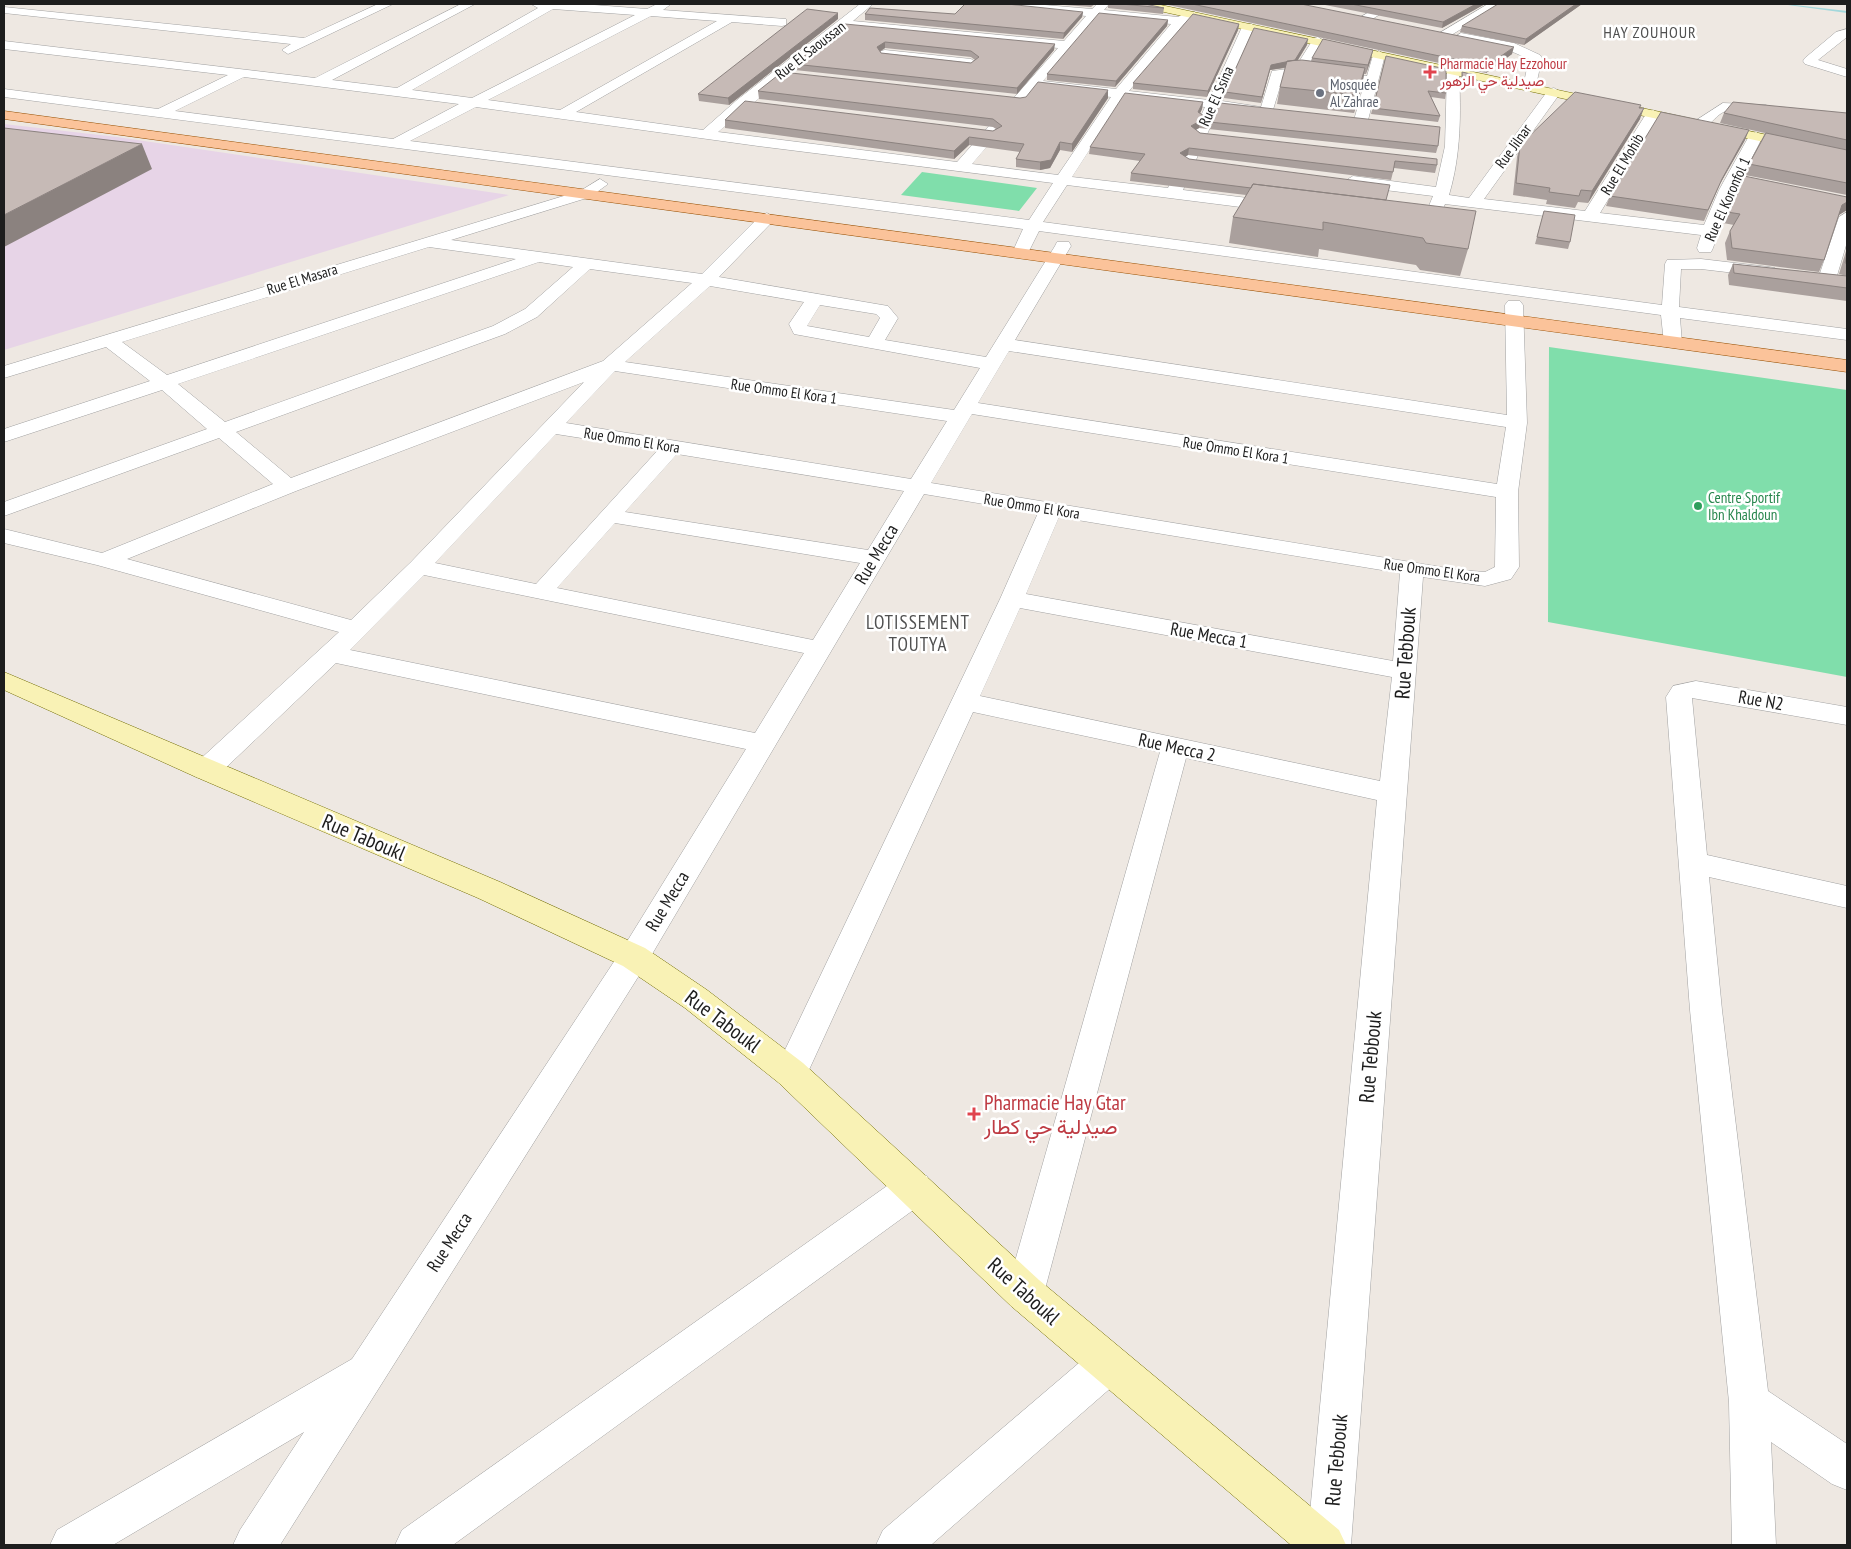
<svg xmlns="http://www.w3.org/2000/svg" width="1851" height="1549" font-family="'PT Sans Narrow',Vazirmatn,sans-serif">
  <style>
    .industrial { fill: #e7d4e7 }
    .pitch { fill: #80deab }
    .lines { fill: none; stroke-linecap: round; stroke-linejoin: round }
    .stream { fill: #a3d8dc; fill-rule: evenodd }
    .street-casing { stroke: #a1a1a1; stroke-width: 1 }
    .secondary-casing { stroke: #736e05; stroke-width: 1 }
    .primary-casing { stroke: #954e00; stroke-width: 1 }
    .street { fill: #fff; fill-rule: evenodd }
    .secondary { fill: #f9f2b5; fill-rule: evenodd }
    .primary { fill: #fbc39a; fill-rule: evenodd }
    .wall { fill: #aaa09d; fill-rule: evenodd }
    .shaded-wall { fill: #8b827f }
    .building { fill: #c6bab6; stroke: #8b827f; fill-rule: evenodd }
    .health-dot { fill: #e0444e; stroke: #fff; stroke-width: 2 }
    .worship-dot { fill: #6b7280; stroke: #fff; stroke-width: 2 }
    .leisure-dot { fill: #2e9e5b; stroke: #fff; stroke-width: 2 }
    .labels { text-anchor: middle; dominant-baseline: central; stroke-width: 5; stroke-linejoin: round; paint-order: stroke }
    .far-street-label { font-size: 15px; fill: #1d1d1d; stroke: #fff }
    .far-health-label { font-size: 15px; fill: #be3a42; stroke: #fff; text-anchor: start }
    .far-worship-label { font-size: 15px; fill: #5b616d; stroke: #fff; text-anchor: start }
    .far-leisure-label { font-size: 15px; fill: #27864d; stroke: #fff; text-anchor: start }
    .far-neighbourhood-label { font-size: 16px; letter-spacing: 1px; fill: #505050; stroke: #fff }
    .street-label { font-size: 18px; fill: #1d1d1d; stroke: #fff }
    .neighbourhood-label { font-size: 19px; letter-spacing: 1px; fill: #505050; stroke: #fff }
    .near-street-label { font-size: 21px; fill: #1d1d1d; stroke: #fff }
    .near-health-label { font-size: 21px; fill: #be3a42; stroke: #fff; text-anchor: start }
  </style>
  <rect width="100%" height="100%" fill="#eee8e2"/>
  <path class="industrial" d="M4 124 117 137 509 195 4 350Z"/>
  <path class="pitch" d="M922 172 1037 188 1019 211 901 195Z
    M1549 347 1847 390V677L1548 622Z"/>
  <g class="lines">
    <path class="stream" d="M1786 4 1847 11V13L1788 5Z"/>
    <g class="street-casing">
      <path id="street" d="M378 4H393L288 54 282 50 291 44 4 13V7L304 38Z
        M461 4H475L332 80 397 88 538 8 531 4H581L647 9 657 4H671L663 10 786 19V25L782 26 732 22 576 112 703 130 737 100 860 4H873L853 21 1064 41 1086 16 999 7 993 4H1033L1092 9 1097 4H1109L1104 10 1178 17 1187 12H1195V16L1184 24 1129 91 1209 100 1242 27 1244 24H1252L1254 27 1222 101 1261 107 1272 71 1295 68 1314 38 1318 37 1324 41 1304 74 1283 77 1272 113 1218 109 1183 190 1280 202 1286 204 1288 207 1286 210 1280 212 1067 185 1043 222 1662 305 1665 264 1667 260 1701 259 1769 267 1775 268 1778 272 1775 276 1769 277 1701 269H1681L1679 307 1847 329V340L1680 318 1682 343 1680 347H1666L1664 343 1661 315 1039 231 1026 257H1014L1012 253 1023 229 4 97V89L158 109 228 75 4 49V41L315 78ZM553 9 635 15 472 98 412 90ZM651 16 717 21 560 110 488 100ZM1098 17 1171 24 1116 89 1043 81ZM845 28 1058 48 957 162 718 132ZM244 77 459 104 393 139 175 111ZM1037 88 1111 97 1058 175 972 164ZM1123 98 1205 107 1168 188 1072 177ZM476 107 758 146 1053 183 1029 220 410 141Z
        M1383 4H1397L1369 21 1365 22 1359 18Z
        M1488 4H1502L1448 37H1440L1438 34Z
        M1847 29V37L1818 60 1847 69V77L1805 64 1803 61 1805 58 1836 32Z
        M1461 33 1514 43 1540 55 1542 58 1535 90H1525L1523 87 1529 59 1506 49 1457 40 1455 37Z
        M885 50 971 59 977 63 971 67 881 57 879 54 881 51Z
        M1379 51 1385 55 1368 120 1366 123H1356L1354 120 1364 84 1326 79 1320 75 1326 71 1367 76 1373 55Z
        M1453 67 1459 71C1461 113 1461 155 1449 195L1469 198 1549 89 1554 88 1561 92 1484 199 1585 211 1646 114 1653 110 1660 114 1600 213 1704 225 1719 190 1749 136 1756 132 1763 136 1728 204 1713 248 1711 252H1699L1697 248 1701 235 1445 204 1438 220 1407 227 1401 225 1399 222 1401 219 1426 213 1433 196 1353 186 1345 181 1353 176 1436 187 1445 146 1447 71Z
        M1723 103 1766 105 1773 109C1763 121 1739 107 1726 111 1714 115 1709 131 1695 127L1693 124 1695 121Z
        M600 179 608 184 590 197 451 240 702 274 761 215 767 213 775 218 773 221 719 277 888 306 898 318 885 340 986 357 1055 246 1057 242H1069L1071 246 1015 340 1507 415 1505 305 1508 301H1520L1523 305 1527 423 1518 492 1519 567 1511 579 1485 586 1423 577 1351 1545H1307L1377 800 1186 758 1044 1293 1039 1306 1025 1311 1011 1306 1006 1293 1160 752 973 712 803 1083 791 1087 779 1083 774 1073 1000 599 1038 513 924 494 645 966 280 1545H233L240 1530 304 1432 113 1545H50L57 1530 352 1359 623 948 746 749 336 663 216 777 206 779 196 777 192 770 196 763 339 632 97 565 4 543V529L102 553 273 484 219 438 4 516V502L207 429 162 390 4 442V429L150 381 106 347 4 378V366L580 191ZM429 247 516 259 167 375 122 342ZM539 262 573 267 525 309 493 326 225 422 178 384ZM590 269 692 283 603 361 291 478 236 432 505 334 537 317ZM710 286 804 302 789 324 794 334 980 368 954 410 625 362ZM820 305 876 314 880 318 869 337 807 326ZM1009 351 1506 427 1497 484 978 403ZM615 371 947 421 911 479 566 423ZM584 382 411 562 351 620 127 559 296 491ZM972 414 1496 497 1495 567 1485 572 1459 570 931 483ZM556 434 658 450 536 584 435 563ZM677 454 904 491 868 550 625 512ZM1059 517 1400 573 1393 661 1026 594ZM615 523 860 563 813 640 557 588ZM424 575 804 653 755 733 350 650ZM1020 608 1392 677 1380 781 980 696Z
        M1847 212V242L1836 279 1833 283H1821L1818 279 1839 217Z
        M1696 681 1847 707V725L1692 698 1707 855 1847 886V908L1709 877 1722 1010 1768 1391 1847 1444V1490L1832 1484 1771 1442 1776 1545H1732L1729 1402 1690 1010 1666 697 1673 686Z
        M914 1172 927 1176 932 1188 927 1200 453 1545H395L402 1530 901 1176Z
        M1107 1345 1121 1351 1127 1365 1121 1379 931 1545H876L883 1530 1093 1351Z"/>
    </g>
    <g class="secondary-casing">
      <path id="secondary" d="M1135 4H1156L1847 152V160L1141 7Z
        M4 672 500 882 645 948 707 990 803 1063 1039 1280 1339 1530 1346 1545H1291L1011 1306 779 1083 685 1008 623 966 478 898 196 777 4 690Z"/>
    </g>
    <g class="primary-casing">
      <path id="primary" d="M4 111 1847 360V372L4 119Z"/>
    </g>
    <use href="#street" class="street"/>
    <use href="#secondary" class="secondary"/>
    <use href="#primary" class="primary"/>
  </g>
  <path class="wall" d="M1052 4H1095L1091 7Z
    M1108 4H1145L1164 8 1163 14 1108 8Z
    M1164 4H1301L1512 54 1486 73Z
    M1320 4H1485L1442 28Z
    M1582 4 1524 45 1460 32 1462 26Z
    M1083 12 1082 17 1063 39 865 20V14H955Z
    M838 19 729 105 699 101 698 94Z
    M1168 20 1167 26 1115 87 1047 80V74Z
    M845 24 1054 50 1017 94 795 70 794 64ZM885 48 971 57 975 60 971 63 881 53 880 52Z
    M1239 24 1238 30 1207 97 1133 89V83Z
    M1307 45 1298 60 1311 61 1312 58 1371 59 1366 74H1364L1362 86 1354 113 1277 104 1280 87 1286 68 1270 70 1261 103 1224 98 1225 92Z
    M1386 56 1446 93 1445 99 1431 97 1440 116 1438 122 1371 114Z
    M1462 72 1475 75 1474 81 1461 90V78Z
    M758 91 1020 98H1108L1072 152 1060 150 1050 168 1040 170 1016 167V159L1020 152 969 145 954 159 725 128V120L993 131 996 129 993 127 759 99Z
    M1203 102 1202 109 1200 113 1207 118 1438 146 1436 153 1199 128 1196 130 1200 133 1437 165 1435 173 1394 168 1391 180 1188 155 1185 157 1189 159 1386 200 1468 249 1460 276 1420 270 1416 265 1319 249 1318 257 1229 243 1233 217 1246 195 1130 181 1131 173 1140 161 1089 154 1090 147Z
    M1641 105 1640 108V119L1588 203 1578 202 1575 208 1546 204 1547 200 1513 195 1517 157 1520 145Z
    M1724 113H1847V195L1745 175 1749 164 1765 133 1720 123Z
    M1745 140 1717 189 1704 221 1606 206 1610 196Z
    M1847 197V210L1839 215 1824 260 1819 272 1727 260 1725 243 1730 231 1734 225 1723 223 1727 212Z
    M1544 211 1570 242 1568 249 1535 244Z
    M1847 248V276L1839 274Z
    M1733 264 1847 276V301L1729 285 1728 275Z"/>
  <path class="shaded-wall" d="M1476 4H1485L1442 28 1443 22Z
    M1576 4H1582L1524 45 1526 39Z
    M1083 12 1082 17 1063 39 1064 33Z
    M838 13V19L729 105 728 98 735 92Z
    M1168 20 1167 26 1115 87 1116 81Z
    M1239 24 1238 30 1207 97 1208 91Z
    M1308 39 1307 45 1294 66 1270 70 1261 103 1262 97 1271 65Z
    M885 42V48L877 53V47Z
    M1055 44 1054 50 1017 94V88Z
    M1514 47 1512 54 1486 73 1487 66Z
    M1373 50 1371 59 1366 74 1368 65Z
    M1365 68 1362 86 1354 113 1357 95Z
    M1475 75 1474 81 1461 90 1463 84Z
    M1108 90V98L1072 152V144Z
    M1203 102 1202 109 1197 120 1198 112Z
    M1644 108 1640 119 1588 203 1592 191Z
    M1200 121 1199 128 1190 133 1191 126Z
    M1749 130 1745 140 1717 189 1704 221 1722 179Z
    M969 137V145L954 159V151Z
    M1060 142V150L1050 168 1040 170V162Z
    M142 144 152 169 4 247V215Z
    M1189 148 1188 155 1179 160 1180 153Z
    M1847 202V210L1837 216 1842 205Z"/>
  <path class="building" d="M965 4H1007L1083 12 1064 33 865 14 870 8 955 14Z
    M1121 4H1145L1164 8Z
    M1192 4H1301L1514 47 1487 66Z
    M1351 4H1476L1443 22Z
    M1498 4H1576L1526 39 1462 26Z
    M807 9 838 13 728 98 698 94Z
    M1099 13 1168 20 1116 81 1047 74Z
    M1193 14 1239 24 1208 91 1133 83Z
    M845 24 1055 44 1017 88 794 64ZM885 42 971 51 979 57 971 63 881 53 877 47Z
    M1254 28 1308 39 1295 60 1271 65 1262 97 1225 92Z
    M1323 39 1373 50 1368 65 1312 58Z
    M1386 56 1446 69V93L1428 91 1440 116 1373 108Z
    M1302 60 1365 68 1357 95 1280 87 1287 61Z
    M782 72 1020 98 1026 97 1038 82 1108 90 1072 144 1060 142 1051 160 1040 162 1016 159 1024 144 969 137 954 151 725 120 745 101 993 131 1002 126 993 119 758 91Z
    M1462 72 1475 75 1463 84Z
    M1575 92 1641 105 1639 108H1644L1592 191 1581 190 1579 196 1549 192 1550 188 1516 183 1520 145Z
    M1125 93 1203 102 1198 112 1207 118 1214 116 1220 103 1440 127 1438 146 1200 121 1191 126 1200 133 1437 159V165L1395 161 1393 172 1189 148 1180 153 1189 159 1390 185 1386 200 1253 184 1251 188 1131 173 1145 154 1090 147Z
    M1733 102 1847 113V140L1724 113Z
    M1661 112 1749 130 1722 179 1708 210 1610 196Z
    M4 128 142 144 4 215Z
    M1766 133 1847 150V183L1749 164Z
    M1744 176 1847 197V202L1842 205 1824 260 1732 248 1730 231 1740 214 1727 212Z
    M1253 184 1476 211 1468 249 1426 243 1423 238 1323 222V230L1233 217Z
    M1544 211 1575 215 1570 242 1537 237Z
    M1847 255V263H1845Z
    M1733 264 1847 276V288L1734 273Z"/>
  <g class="health-dot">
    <path d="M1427.5 64.5h5v5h5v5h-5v5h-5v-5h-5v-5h5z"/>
    <path d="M971.5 1106.5h5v5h5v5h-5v5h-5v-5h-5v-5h5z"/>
  </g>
  <circle class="worship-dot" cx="1320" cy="93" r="5"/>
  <circle class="leisure-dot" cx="1698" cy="506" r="5"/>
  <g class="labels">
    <g class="far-street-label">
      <text transform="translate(810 50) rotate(-38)">Rue El Saoussan</text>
      <text transform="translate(1216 96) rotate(-66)">Rue El Ssina</text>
      <text transform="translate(1513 146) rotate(-54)">Rue Jilnar</text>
      <text transform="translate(1622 164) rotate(-59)">Rue El Mohib</text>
      <text transform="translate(1727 199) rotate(-66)">Rue El Koronfol 1</text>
      <text transform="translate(302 279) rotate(-17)">Rue El Masara</text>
      <text transform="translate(784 391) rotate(8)">Rue Ommo El Kora 1</text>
      <text transform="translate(632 440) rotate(9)">Rue Ommo El Kora</text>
      <text transform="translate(1236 450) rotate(9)">Rue Ommo El Kora 1</text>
      <text transform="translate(1032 506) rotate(9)">Rue Ommo El Kora</text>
      <text transform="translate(1432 570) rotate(8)">Rue Ommo El Kora</text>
    </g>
    <g class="far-health-label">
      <text x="1440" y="63">Pharmacie Hay Ezzohour<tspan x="1440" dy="17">صيدلية حي الزهور</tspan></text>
    </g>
    <g class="far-worship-label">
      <text x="1330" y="84">Mosquée<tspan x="1330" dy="17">Al Zahrae</tspan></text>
    </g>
    <g class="far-leisure-label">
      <text x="1708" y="497">Centre Sportif<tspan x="1708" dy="17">Ibn Khaldoun</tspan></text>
    </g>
    <g class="far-neighbourhood-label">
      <text x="1650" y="32">HAY ZOUHOUR</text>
    </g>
    <g class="street-label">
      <text transform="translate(876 554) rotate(-59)">Rue Mecca</text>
      <text transform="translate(1209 635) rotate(10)">Rue Mecca 1</text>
      <text transform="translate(1761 700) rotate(10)">Rue N2</text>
      <text transform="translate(1177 747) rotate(12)">Rue Mecca 2</text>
      <text transform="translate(667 901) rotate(-59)">Rue Mecca</text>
      <text transform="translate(449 1242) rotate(-57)">Rue Mecca</text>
    </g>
    <g class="neighbourhood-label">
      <text x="918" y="622">LOTISSEMENT<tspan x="918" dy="22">TOUTYA</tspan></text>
    </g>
    <g class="near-street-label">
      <text transform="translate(1405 653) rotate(-86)">Rue Tebbouk</text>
      <text transform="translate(364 837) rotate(23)">Rue Taboukl</text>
      <text transform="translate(723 1021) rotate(37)">Rue Taboukl</text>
      <text transform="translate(1370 1057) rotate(-85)">Rue Tebbouk</text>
      <text transform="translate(1024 1291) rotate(42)">Rue Taboukl</text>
      <text transform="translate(1336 1460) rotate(-85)">Rue Tebbouk</text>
    </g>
    <g class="near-health-label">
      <text x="984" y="1102">Pharmacie Hay Gtar<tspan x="984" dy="24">صيدلية حي كطار</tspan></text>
    </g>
  </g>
  <rect width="1851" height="1549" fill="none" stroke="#1d1d1d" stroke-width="10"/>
</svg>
